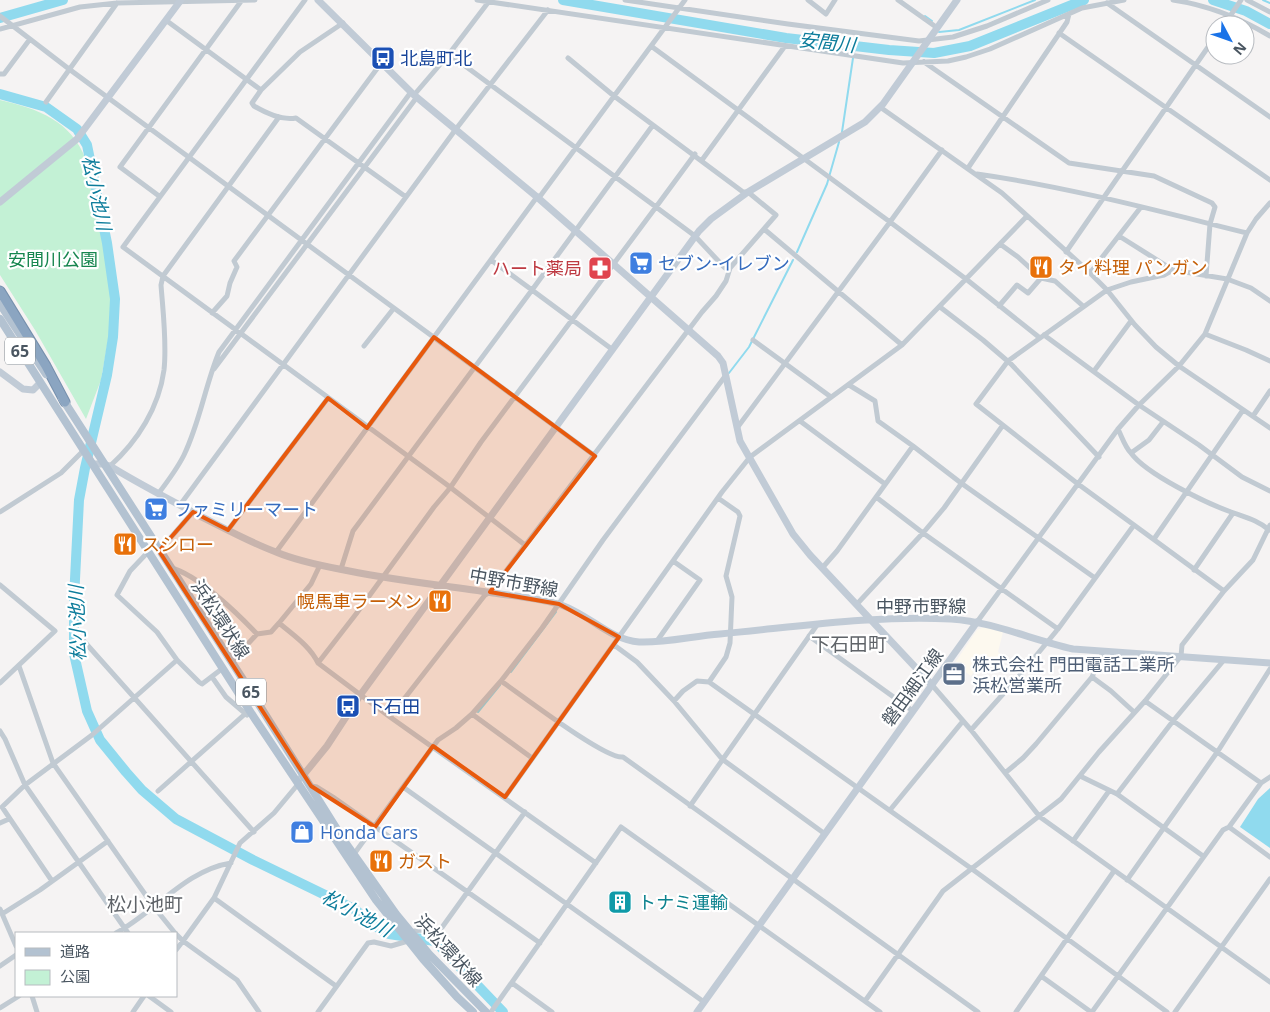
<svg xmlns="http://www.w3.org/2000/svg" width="1270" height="1012" font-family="'Open Sans','Noto Sans JP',sans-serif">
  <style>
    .commercial { fill: #fdf9ef }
    .green { fill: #c3f1d5 }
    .water { fill: #90daee }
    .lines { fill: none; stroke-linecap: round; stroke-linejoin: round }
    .stream { stroke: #90daee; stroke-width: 2 }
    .river { stroke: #90daee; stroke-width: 10 }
    .highway-casing { stroke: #7690ad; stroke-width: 11 }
    .street { stroke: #c1cad2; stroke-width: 5 }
    .secondary { stroke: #c1cbd6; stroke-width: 7 }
    .primary { stroke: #b3c2d1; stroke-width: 8 }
    .highway { stroke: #8ba5c1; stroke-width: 9 }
    .marked { fill: #e8590c; fill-opacity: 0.2; stroke: #e8590c; stroke-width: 4; stroke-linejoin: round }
    .labels { text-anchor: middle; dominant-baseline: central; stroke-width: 4.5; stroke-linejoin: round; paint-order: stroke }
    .shield { fill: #fff; stroke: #808990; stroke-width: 1 }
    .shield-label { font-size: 16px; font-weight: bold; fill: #4a5661 }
    .transit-label { font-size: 18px; fill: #164399; stroke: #fff; text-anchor: start }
    .park-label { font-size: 18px; fill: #17864f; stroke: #fff }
    .shop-label { font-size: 18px; fill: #366cbe; stroke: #fff; text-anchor: start }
    .food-label { font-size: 18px; fill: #c56008; stroke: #fff; text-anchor: start }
    .health-label { font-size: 18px; fill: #be3a42; stroke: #fff; text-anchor: end }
    .street-label { font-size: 18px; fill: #4a5661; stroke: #fff }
    .service-label { font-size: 18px; fill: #4e5e75; stroke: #fff; text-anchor: start }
    .culture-label { font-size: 18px; fill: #0d838f; stroke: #fff; text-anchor: start }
    .water-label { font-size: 19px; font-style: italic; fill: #0c7c9b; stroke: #fff }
    .neighbourhood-label { font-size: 19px; fill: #5f6368; stroke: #fff }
  </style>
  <rect width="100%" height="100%" fill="#f5f3f3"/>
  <path class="commercial" d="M984 627 1003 632 998 652 1006 658 1002 664 986 655 971 676 954 664 977 630Z"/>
  <path class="green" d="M0 100C38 109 71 120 86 160L108 266 112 295 111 323 101 380 86 419 35 330 0 275Z"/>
  <path class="water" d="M1270 788V848L1240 827 1258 799Z"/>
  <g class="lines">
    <path class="stream" d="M1263 0 1270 3
      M925 16 932 21
      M939 32 959 30 1035 0
      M854 53 855 46
      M842 132 853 58
      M797 252 827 184 839 142
      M729 373 749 347 793 260
      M511 672 556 612
      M478 712 500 685"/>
    <path class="river" d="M563 0 786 38 889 50 934 53 970 46 1084 0
      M1213 0 1246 11 1270 24
      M0 18 63 0
      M0 94 46 107 77 129 87 145 107 243 115 299 113 337 107 375 85 468 79 500 74 599V654L87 711 100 740 126 772 142 790 176 819 253 860 354 909 381 930 389 934 435 941 503 1012"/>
    <g class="highway-casing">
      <path id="highway" d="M0 291 46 366 65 402"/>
    </g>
    <path class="street" d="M305 0 123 247 446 484 525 545
      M477 0 903 63 948 61 966 57 990 49 1082 8 1124 0
      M625 0 788 24 919 41 953 37 987 26 1048 0
      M808 0 826 14 835 0
      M898 0 936 27
      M1173 0C1207 5 1240 18 1270 36
      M1247 0 1270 12
      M1107 3 1270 117
      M0 16 69 69 595 456
      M167 21 261 90 252 103 254 106C266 113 282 121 296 118L406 197 456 129 548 10
      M1224 25 1241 0
      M0 29 80 7 117 3 255 0
      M1059 33 1270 180
      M651 46 890 222 942 150
      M449 54 656 207 695 154
      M924 62 1069 163 1154 176 1212 203 1215 207 1210 224 1206 276
      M0 74H4L30 39
      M261 90 300 52 343 23
      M414 95 449 54 490 0
      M46 102 117 3
      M880 107 1002 193 1086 269 1107 290 1135 325 1156 347 1179 366 1270 428
      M702 160 785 46
      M968 168 1067 22 1069 14
      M977 174C1069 187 1158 211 1247 233
      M159 196 120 167 242 0
      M764 229 902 345
      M1119 236 1173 270
      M1000 244 1018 257 1041 278 1055 281 1083 306
      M1066 252 1215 37
      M1090 273 1141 207
      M999 306 1017 285 1028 293 1041 278
      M940 307 983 340 1011 364 1099 457
      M212 313 227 296 230 283 237 267 234 261 382 62
      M1205 334 1246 350 1270 361
      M1044 335 1139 405 1199 445 1242 477 1270 491
      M753 340 831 397
      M364 346 394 308
      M613 350 532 290 653 125
      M214 369 417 97
      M1094 371 1131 321
      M849 385 875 401 878 421 913 446
      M1253 416 1270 391
      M800 421 885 484
      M737 428 890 222 966 279 1040 338
      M1118 429C1122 437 1125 447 1131 453 1146 474 1206 503 1231 512 1244 517 1258 520 1269 530
      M1131 453 1149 440 1163 422
      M110 466C138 441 159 407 164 370 167 343 163 312 161 285L163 276 279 117
      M158 494C168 481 177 469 184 455 200 422 205 386 219 352L411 92
      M876 497 923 533 1058 629
      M718 498 738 512 740 516 726 576 732 597 730 643 726 657 709 682 972 869 1118 976 1223 830 1229 827 1261 783 1270 777
      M180 505 406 197
      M0 512 61 473 83 451
      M1134 525 1224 591
      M228 530 328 398
      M1154 539 1243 410
      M159 551 193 512
      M148 552 130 571 117 595 157 632 177 660 199 682 202 684 223 668
      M276 552 537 197 541 195 685 0
      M823 567 837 551 913 446 961 483 1095 578
      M171 568C197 574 238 614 257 634
      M341 569 353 531 532 290 491 260
      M1194 570 1233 513
      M0 585 55 631 0 683
      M857 604 923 533 944 508 1003 425
      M977 622 1118 429 1139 405 1179 366 1205 334 1247 233 1256 219 1270 203
      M809 636 913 711
      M82 639 254 832
      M657 641 700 580 673 561
      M614 645 637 662 674 701 722 759 825 834
      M231 662 257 634 271 632 279 623
      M318 663C310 646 293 635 279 623L311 584 320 565
      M19 666 53 763 154 907 175 933
      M212 677 226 697 247 715
      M1092 677 1111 691 1134 712
      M501 681 542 628 603 540 726 375
      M932 685 971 730 1040 817 1270 982
      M674 701 683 691 697 681 709 682
      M1145 701 1261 783
      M472 714 532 758
      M390 717 485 595 490 592 702 312 716 296 726 281 730 268 776 215 748 192H743L614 96 568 58
      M971 730 1021 674 1058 629 1134 525 1078 484 976 404 1008 361 1107 290 1131 282 1164 275 1173 270 1227 279 1251 288 1270 301
      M0 731 5 739 25 785 128 933
      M1005 773 1023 758 1036 744 1092 677 1103 652
      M1080 776 1117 794 1203 856
      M311 786 317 787 333 797 540 943
      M158 791 245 714
      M1117 794 1173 721 1224 660
      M505 797 722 492 750 457 902 345 1027 216
      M690 806 817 625
      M890 810 963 721
      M0 823 9 819
      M1229 827 1270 857
      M1073 841 1109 791
      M354 854 403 787
      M596 863 390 717 318 663 356 614 434 507 450 488 481 442 656 207 695 236 724 267 729 271
      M1127 880 1218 751 1270 669
      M52 881 2 807 25 785 92 735 177 660
      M214 898 336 986
      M0 909 16 946
      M2 914 40 890 108 841
      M410 932 420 930 438 933 525 812
      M116 933C155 912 186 870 231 863
      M176 934 183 941 214 898 240 843 274 813 299 783
      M176 950 183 941 237 980 259 1012
      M0 966 16 955
      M1041 976 1114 871
      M512 983 552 1012
      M32 996 37 1012
      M149 996 171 1012
      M865 1001 943 891 1061 799 1099 752 1145 701 1181 656 1182 645 1224 591 1253 560 1270 525
      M704 1002 403 787 438 740 456 728 472 714 501 681C520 694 606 760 623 757L978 1012
      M0 1008 19 996
      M133 1012 144 996
      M318 1012 368 943 374 942 391 946 408 941
      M491 1012 621 827 880 1012
      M1016 1012 1041 976 1091 1012
      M1092 1012 1118 976 1167 1012
      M1175 1012 1270 879"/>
    <path class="secondary" d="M318 0 414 95 537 197 718 356 723 363 740 441 793 534 810 555 932 685
      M0 202 77 139 181 0
      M0 372 23 389 33 390 40 383
      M92 464H103L110 466C139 484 169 499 198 515 224 528 249 542 276 552 295 560 318 565 339 569 390 580 442 585 493 593 515 596 537 598 558 604 587 612 609 640 639 642 666 643 693 636 720 634 796 627 874 615 951 619 994 622 1032 640 1073 649L1270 663
      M301 778 327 746 361 694 699 231 711 219 748 192 865 122 883 104 957 0
      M697 1012 977 622"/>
    <path class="primary" d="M0 304 46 374
      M0 319 255 719 376 900 423 959 457 997 473 1012
      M62 398 253 695 345 842 372 880 396 914 429 954 486 1012"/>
    <use href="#highway" class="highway"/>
  </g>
  <path class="marked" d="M434 337 595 456 490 592 559 604 619 637 505 797 433 746 375 827 311 786 159 551 193 512 228 530 328 398 367 428Z"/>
  <defs>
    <g id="bus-square" transform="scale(1.25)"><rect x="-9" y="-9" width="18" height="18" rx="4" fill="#1a4fb4" stroke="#fff"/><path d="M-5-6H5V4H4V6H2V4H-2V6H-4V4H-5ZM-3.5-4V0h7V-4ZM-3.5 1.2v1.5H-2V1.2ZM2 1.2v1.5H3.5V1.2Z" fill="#fff"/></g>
    <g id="supermarket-square" transform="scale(1.25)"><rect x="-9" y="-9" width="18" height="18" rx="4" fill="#3f7fe0" stroke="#fff"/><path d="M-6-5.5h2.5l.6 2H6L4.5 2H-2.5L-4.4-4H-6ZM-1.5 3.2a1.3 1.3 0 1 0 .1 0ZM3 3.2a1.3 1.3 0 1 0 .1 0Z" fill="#fff"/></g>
    <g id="restaurant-square" transform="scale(1.25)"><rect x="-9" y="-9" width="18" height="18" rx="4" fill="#e8710a" stroke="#fff"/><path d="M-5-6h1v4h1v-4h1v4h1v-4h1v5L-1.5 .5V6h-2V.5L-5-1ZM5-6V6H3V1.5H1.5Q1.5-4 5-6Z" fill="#fff"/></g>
    <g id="pharmacy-square" transform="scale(1.25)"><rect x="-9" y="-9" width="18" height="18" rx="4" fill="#e0444e" stroke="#fff"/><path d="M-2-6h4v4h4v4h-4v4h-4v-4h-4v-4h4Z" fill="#fff"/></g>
    <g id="office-square" transform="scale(1.25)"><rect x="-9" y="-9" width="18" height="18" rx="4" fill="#5c6f8a" stroke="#fff"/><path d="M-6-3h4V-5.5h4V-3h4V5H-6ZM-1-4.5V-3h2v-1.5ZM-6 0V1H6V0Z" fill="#fff"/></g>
    <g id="shop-square" transform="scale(1.25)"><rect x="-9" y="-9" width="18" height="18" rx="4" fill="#3f7fe0" stroke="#fff"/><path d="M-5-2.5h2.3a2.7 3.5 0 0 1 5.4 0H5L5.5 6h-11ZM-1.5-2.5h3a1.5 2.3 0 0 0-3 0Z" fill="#fff"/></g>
    <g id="building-square" transform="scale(1.25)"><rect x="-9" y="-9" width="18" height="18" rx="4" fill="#0f9aa8" stroke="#fff"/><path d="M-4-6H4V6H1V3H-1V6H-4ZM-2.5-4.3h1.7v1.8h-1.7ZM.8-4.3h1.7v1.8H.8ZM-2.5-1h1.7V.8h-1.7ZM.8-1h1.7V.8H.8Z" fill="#fff"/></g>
  </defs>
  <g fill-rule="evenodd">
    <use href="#bus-square" x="383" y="58"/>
    <use href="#supermarket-square" x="641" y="263"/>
    <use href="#restaurant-square" x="1041" y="267"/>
    <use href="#pharmacy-square" x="600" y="268"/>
    <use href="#supermarket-square" x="156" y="509"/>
    <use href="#restaurant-square" x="125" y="544"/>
    <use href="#restaurant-square" x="440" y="601"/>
    <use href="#office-square" x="954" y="674"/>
    <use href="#bus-square" x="348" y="706"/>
    <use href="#shop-square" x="302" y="832"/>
    <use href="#restaurant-square" x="381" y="861"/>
    <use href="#building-square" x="620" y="902"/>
  </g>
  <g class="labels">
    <g class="shield">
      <rect x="5" y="337.5" width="30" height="27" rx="4"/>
      <rect x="236" y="678.5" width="30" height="27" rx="4"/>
    </g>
    <g class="shield-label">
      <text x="20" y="351">65</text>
      <text x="251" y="692">65</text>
    </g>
    <g class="transit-label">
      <text x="400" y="58">北島町北</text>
      <text x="366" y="706">下石田</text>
    </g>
    <g class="park-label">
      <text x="53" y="259">安間川公園</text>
    </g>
    <g class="shop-label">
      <text x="658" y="263">セブン-イレブン</text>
      <text x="174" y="509">ファミリーマート</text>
      <text x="320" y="832">Honda Cars</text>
    </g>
    <g class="food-label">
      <text x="1058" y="267">タイ料理 パンガン</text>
      <text x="142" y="544">スシロー</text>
      <text x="422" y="601" text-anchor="end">幌馬車ラーメン</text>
      <text x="398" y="861">ガスト</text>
    </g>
    <g class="health-label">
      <text x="582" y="268">ハート薬局</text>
    </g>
    <g class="street-label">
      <text transform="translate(514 582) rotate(10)">中野市野線</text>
      <text x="921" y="606">中野市野線</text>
      <text transform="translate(221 619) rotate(57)">浜松環状線</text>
      <text transform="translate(912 687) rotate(-54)">磐田細江線</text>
      <text transform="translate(449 950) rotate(48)">浜松環状線</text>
    </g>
    <g class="service-label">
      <text x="972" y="664">株式会社 門田電話工業所<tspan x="972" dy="21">浜松営業所</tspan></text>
    </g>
    <g class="culture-label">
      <text x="638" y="902">トナミ運輸</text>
    </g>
    <g class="water-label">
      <text transform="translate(827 42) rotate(6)">安間川</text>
      <text transform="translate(97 193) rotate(78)">松小池川</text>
      <text transform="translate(77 623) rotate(-92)">松小池川</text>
      <text transform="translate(357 913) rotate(29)">松小池川</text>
    </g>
    <g class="neighbourhood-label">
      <text x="849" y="644">下石田町</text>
      <text x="145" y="904">松小池町</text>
    </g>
  </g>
  <rect x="15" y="932" width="162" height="65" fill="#ffffff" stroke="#b7bbc0"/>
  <rect x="25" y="948" width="25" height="8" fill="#b3c2d1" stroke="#b7bbc0"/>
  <text x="60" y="957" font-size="15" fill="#4a5661">道路</text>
  <rect x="25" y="970" width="25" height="15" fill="#c3f1d5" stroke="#b7bbc0"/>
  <text x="60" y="982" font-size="15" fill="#4a5661">公園</text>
  <g transform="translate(1230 40) rotate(131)"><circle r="24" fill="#ffffff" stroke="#b7bbc0"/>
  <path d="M0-4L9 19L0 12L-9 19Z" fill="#1a73e8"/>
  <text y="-8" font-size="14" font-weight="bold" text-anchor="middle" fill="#4a5661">N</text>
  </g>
</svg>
